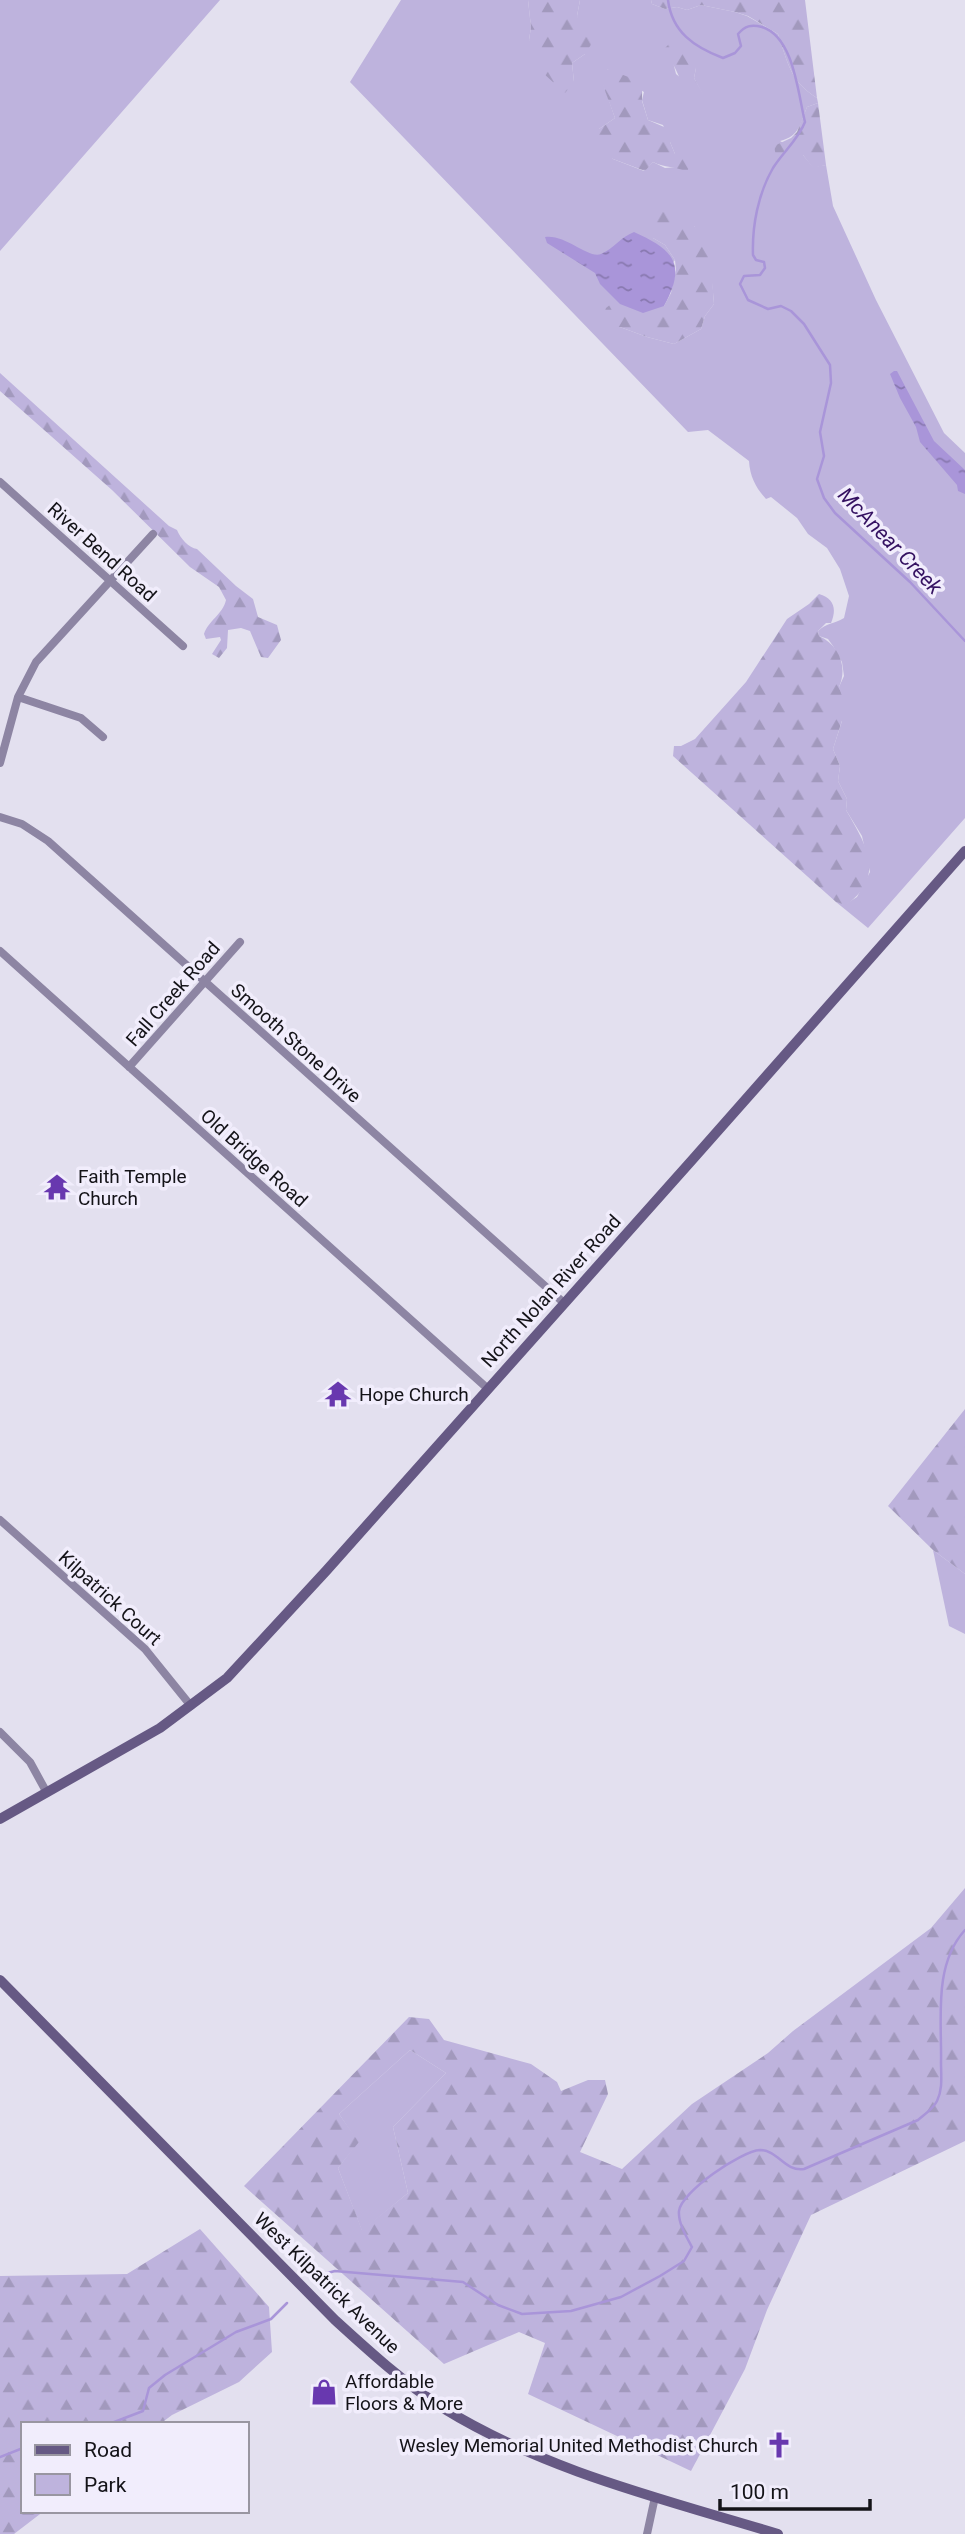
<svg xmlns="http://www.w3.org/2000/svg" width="965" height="2534" font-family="Roboto,sans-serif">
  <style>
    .green { fill: #beb3dd; fill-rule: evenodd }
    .forest { fill: url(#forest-firs); fill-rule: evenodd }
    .water { fill: url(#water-ripples) }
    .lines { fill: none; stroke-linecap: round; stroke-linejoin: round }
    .stream { stroke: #a995d9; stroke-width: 2.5 }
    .minor { stroke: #8d85a3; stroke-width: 8 }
    .secondary { stroke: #665984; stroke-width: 10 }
    .labels { text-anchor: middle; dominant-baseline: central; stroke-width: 7; stroke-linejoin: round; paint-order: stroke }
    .street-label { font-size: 19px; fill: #141318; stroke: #f1edfc }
    .poi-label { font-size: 19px; fill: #141318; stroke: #f1edfc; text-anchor: start }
    .water-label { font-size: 21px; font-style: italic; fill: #341161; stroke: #f1edfc }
  </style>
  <defs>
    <pattern id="forest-firs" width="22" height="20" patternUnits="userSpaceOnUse" patternTransform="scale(1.75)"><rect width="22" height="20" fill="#beb3dd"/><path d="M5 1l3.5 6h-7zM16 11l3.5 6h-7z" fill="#a299bd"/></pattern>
    <pattern id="water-ripples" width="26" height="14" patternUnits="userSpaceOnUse" patternTransform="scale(1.75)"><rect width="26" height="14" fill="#a995d9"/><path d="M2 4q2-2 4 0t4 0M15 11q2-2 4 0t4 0" fill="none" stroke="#8878af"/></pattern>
  </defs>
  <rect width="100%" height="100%" fill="#e3e0ef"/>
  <path class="green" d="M0 0H220L0 251Z
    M401 0H528L531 27 529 40 574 82 572 63 585 54 577 16 580 0H651L652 4 665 9 677 7 687 10 701 5 735 12 747 16 778 34C788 63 790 81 817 98L818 103 807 107C800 124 800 136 780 141L803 155 813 167 826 165 833 206 876 300 944 433 965 453V818L868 928 836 902 846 904 857 897 870 872 862 836 846 810 847 799 838 781 840 766 833 749 842 721 839 687 844 676 842 662 833 646 828 639 819 636 818 631C826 623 834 624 844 618L849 596 840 569 827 548 808 534 797 518 771 497 766 499C756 488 750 477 749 461L708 430 688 432 350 82ZM673 62 696 68 694 78 704 97 676 74ZM598 69H607L644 92 642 100 648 120 663 125 675 154 677 167 665 168 653 162 644 171 613 159 599 129 615 118ZM694 226C708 252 712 275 714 304L705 316 701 329 674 344 647 337 620 327 675 260 665 245 653 238Z
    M933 1550 965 1574V1634L949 1626Z
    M410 2050 446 2073 393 2127 408 2193 362 2231 338 2168 358 2142 339 2114Z"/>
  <path class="forest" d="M528 0H580L577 16 592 43 585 54 572 63 574 82 565 93 543 73 535 62 529 40 531 27Z
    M651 0H805L817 98C790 81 788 63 778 34L748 16 735 12 701 5 687 10 677 7 665 9 652 4Z
    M671 42 692 53 696 68 694 78 705 97 701 101C677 92 682 68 665 56L664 49Z
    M597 69H607L642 82V101L648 120 671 130 670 142 675 154 692 161 687 172C675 166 665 168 653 162L645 171 613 159 598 142 599 129 615 118Z
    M818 103 826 165 813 168 803 155 789 161 776 156 774 146 791 138 797 132 807 107Z
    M669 209C677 214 686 218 692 224 712 243 712 279 714 304L705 316 701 329 674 344 647 337 620 327 610 328 602 319 606 308 616 300 620 304 664 306 671 293 676 270 675 260 665 245 653 238 648 227 658 213Z
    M0 373 169 526 177 530C180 538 189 548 197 549L236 586 253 599 258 617 277 625 281 640 268 658 261 657 250 631 241 628 228 630 227 648 219 658 212 654 221 640 220 637 206 639 204 634C208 621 223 614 226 600L219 587 190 567 112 490 0 391Z
    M819 594C834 598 837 609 831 623H826L818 631 819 636C839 645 848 667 839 687L846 708 833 749 840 766 838 781 847 799 846 810C865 843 887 876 846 905L836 902 673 756 674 746H681L695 739 746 682 787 619 809 604Z
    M965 1409V1574L933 1550 888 1506Z
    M965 1888V2141L811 2215 767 2310 745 2369 691 2471 528 2394 545 2343 519 2332 444 2364 244 2186 409 2017 429 2019 444 2040 531 2064 557 2082 561 2091 588 2080H605L608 2094 580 2152 622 2169 692 2104 768 2053 793 2031 931 1928ZM410 2050 446 2073 393 2127 408 2193 362 2230 338 2168 359 2142 339 2114Z
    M200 2229 269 2307 272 2352 239 2382 172 2415 160 2424H23V2511H44L14 2534H0V2276L127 2274Z"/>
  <path class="water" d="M634 232C674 250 687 264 664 306L643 313 620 304 600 284 595 273 547 243 545 237C566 234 588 259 601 254 613 249 621 237 634 232Z
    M894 371H897L934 441 965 470V494L958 491 957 485 920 442 916 427 900 398 890 374Z"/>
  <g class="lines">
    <path class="stream" d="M668 0C672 32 694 47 723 58L735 53 741 46 738 34C745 26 751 24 762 27 794 37 798 94 805 122 798 140 783 152 773 168 758 194 752 226 753 255L756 260 764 262 765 268 760 275 744 276 740 284 748 300 768 309 781 306 791 311 804 324 830 365 831 383 820 432 824 456 817 479 824 498 835 513 910 582 965 641
      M316 2276 335 2271 463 2282 498 2305 522 2314 571 2311 621 2297 660 2276 684 2261 692 2247C686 2236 678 2223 679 2211 681 2192 741 2151 760 2150 778 2150 785 2172 804 2169L918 2120C925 2114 933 2109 937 2101 943 2089 941 2075 941 2063 942 2020 933 1965 965 1930
      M109 2424 143 2411 149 2388 165 2375 236 2332 271 2319 287 2303
      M0 2457 23 2448"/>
    <path class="minor" d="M0 482 183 646
      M18 697 81 718 103 737
      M0 763 18 697 36 662 153 534
      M0 817 22 824 48 841 564 1303
      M0 951 487 1388
      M129 1067 240 942
      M0 1520 145 1649 191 1706
      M0 1732 30 1762 47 1793
      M647 2534 655 2497"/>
    <path class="secondary" d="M0 1819 160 1728 227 1678 326 1571 693 1159 965 851
      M0 1980 335 2320C369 2351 404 2383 443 2408 545 2471 663 2499 778 2534"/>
  </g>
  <defs>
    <g id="temple-bare" transform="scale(2.1)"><path d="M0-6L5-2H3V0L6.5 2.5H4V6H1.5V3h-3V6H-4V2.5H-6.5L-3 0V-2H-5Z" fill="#6838af" stroke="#f1edfc" stroke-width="2.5" paint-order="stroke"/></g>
    <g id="shop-bare" transform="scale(2.1)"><path d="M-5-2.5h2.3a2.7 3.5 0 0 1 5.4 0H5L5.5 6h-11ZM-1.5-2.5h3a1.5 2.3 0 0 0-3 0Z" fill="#6838af" stroke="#f1edfc" stroke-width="2.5" paint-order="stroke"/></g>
    <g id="church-bare" transform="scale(2.1)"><path d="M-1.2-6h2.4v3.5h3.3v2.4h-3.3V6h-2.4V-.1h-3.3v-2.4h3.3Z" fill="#6838af" stroke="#f1edfc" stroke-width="2.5" paint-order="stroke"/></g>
  </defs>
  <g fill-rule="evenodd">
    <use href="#temple-bare" x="57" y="1187"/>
    <use href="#temple-bare" x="338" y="1394"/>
    <use href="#shop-bare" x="324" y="2392"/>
    <use href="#church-bare" x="779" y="2445"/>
  </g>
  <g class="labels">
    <g class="street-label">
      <text transform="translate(102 552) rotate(42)">River Bend Road</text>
      <text transform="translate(173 994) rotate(-49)">Fall Creek Road</text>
      <text transform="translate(296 1043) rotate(42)">Smooth Stone Drive</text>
      <text transform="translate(254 1158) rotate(42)">Old Bridge Road</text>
      <text transform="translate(551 1291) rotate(-48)">North Nolan River Road</text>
      <text transform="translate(110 1598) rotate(42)">Kilpatrick Court</text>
      <text transform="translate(327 2283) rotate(44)">West Kilpatrick Avenue</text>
    </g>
    <g class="poi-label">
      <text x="78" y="1176">Faith Temple<tspan x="78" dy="22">Church</tspan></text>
      <text x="359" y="1394">Hope Church</text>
      <text x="345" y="2381">Affordable<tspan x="345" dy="22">Floors &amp; More</tspan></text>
      <text x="758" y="2445" text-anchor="end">Wesley Memorial United Methodist Church</text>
    </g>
    <g class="water-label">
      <text transform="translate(890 541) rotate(46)">McAnear Creek</text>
    </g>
  </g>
  <rect x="21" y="2422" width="228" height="91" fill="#f1edfc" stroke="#9996a1" stroke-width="2"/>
  <rect x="35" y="2445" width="35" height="10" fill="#665984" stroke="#9996a1" stroke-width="2"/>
  <text x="84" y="2457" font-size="21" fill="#141318">Road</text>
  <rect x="35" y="2474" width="35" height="21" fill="#beb3dd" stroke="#9996a1" stroke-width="2"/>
  <text x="84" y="2492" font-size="21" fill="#141318">Park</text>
  <path d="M720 2499v10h150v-10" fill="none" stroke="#141318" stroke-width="3.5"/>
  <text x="730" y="2499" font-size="21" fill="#141318" stroke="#f1edfc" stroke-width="5" paint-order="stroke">100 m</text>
</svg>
